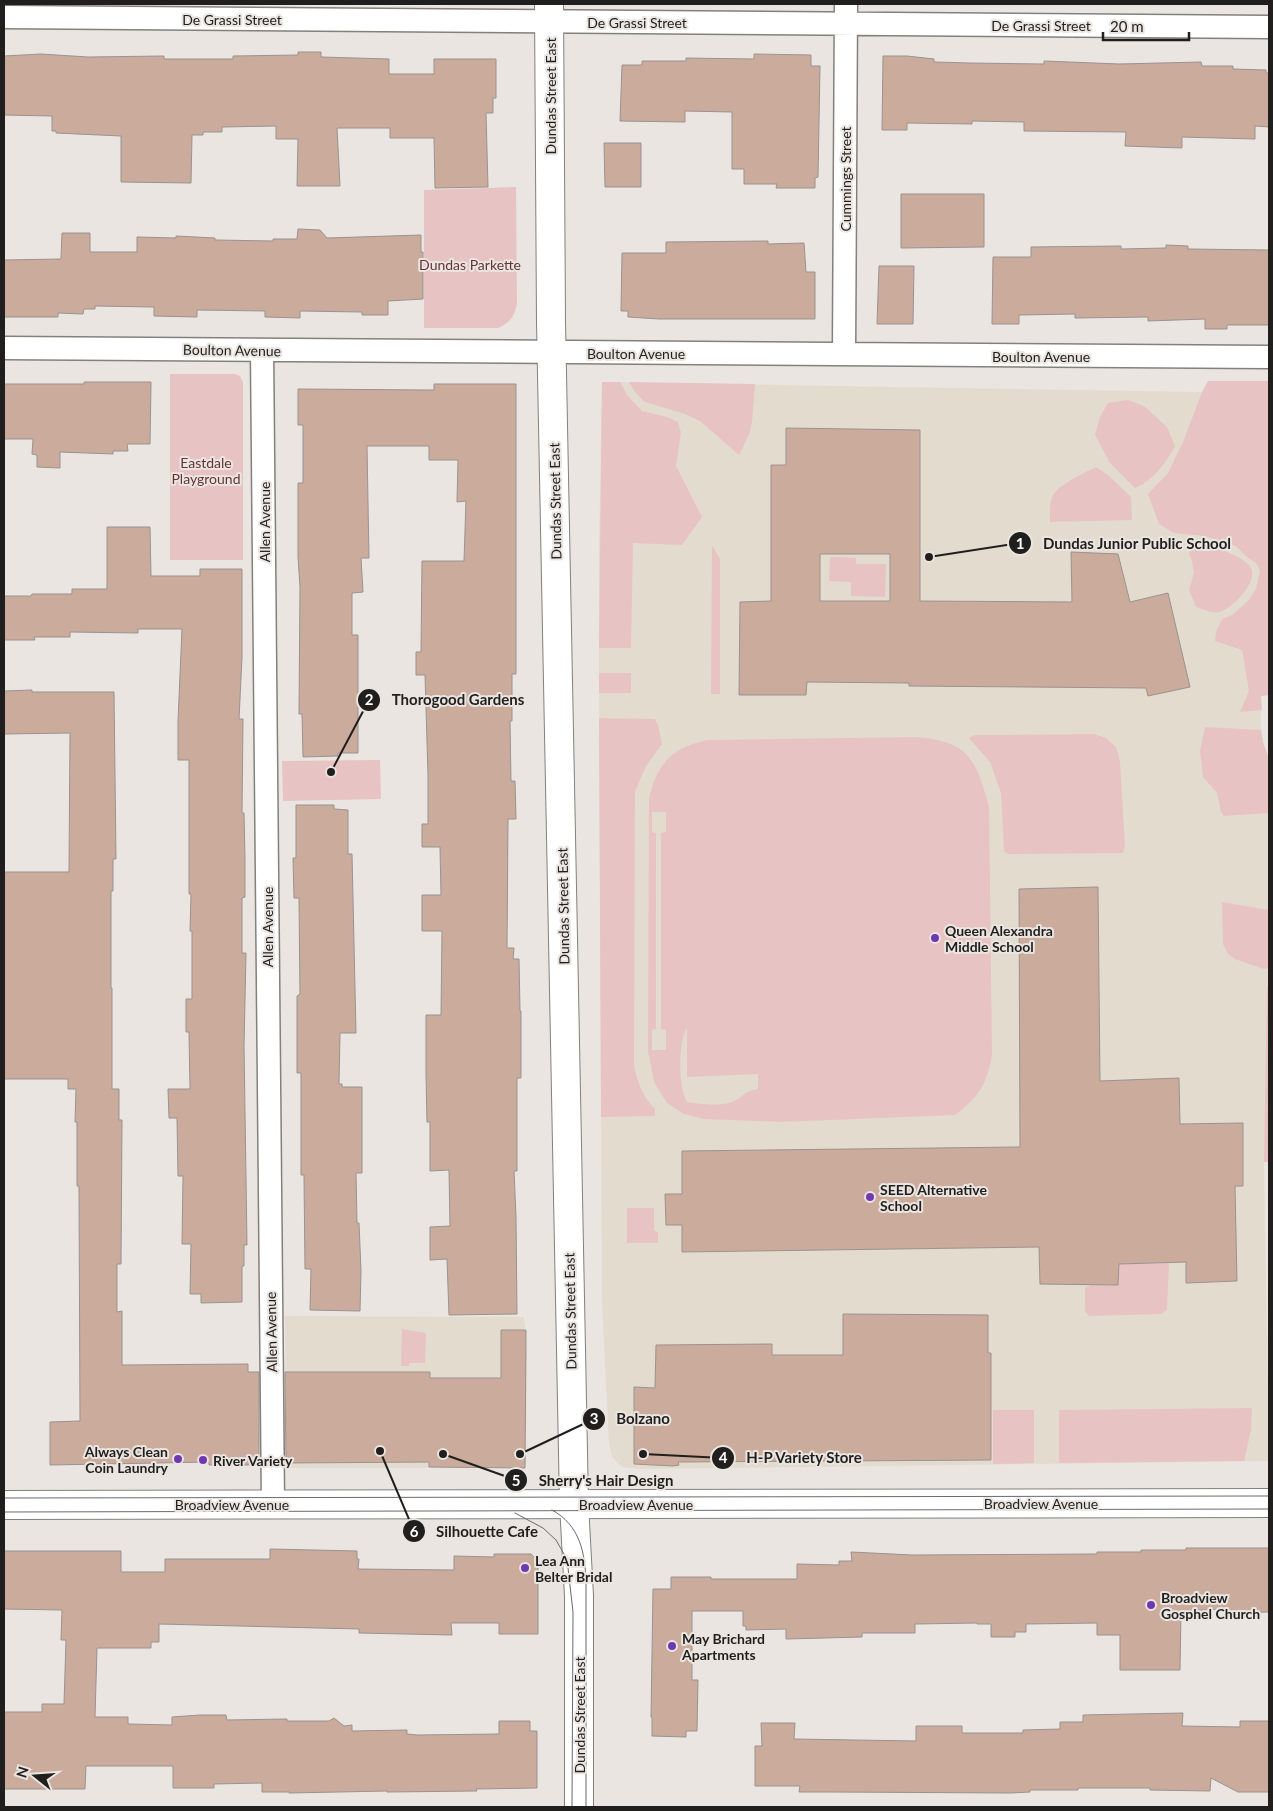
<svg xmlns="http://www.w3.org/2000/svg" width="1273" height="1811" font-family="Lato,sans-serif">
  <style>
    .built { fill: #e4dbcf }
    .green { fill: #e8c3c3; fill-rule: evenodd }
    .building { fill: #cbab9c; stroke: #9a9390; fill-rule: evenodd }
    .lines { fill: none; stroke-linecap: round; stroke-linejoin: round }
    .minor-casing { stroke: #84807b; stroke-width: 25 }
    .tertiary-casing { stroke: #84807b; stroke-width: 30 }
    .secondary-casing { stroke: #84807b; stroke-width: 30 }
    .minor { stroke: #fff; stroke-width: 22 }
    .tertiary { stroke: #fff; stroke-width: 28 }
    .secondary { stroke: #fff; stroke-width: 28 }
    .tram { stroke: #6d6a67; stroke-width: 1 }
    .poi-dot { fill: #6e39b0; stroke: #eae5e0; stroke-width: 2 }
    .labels { text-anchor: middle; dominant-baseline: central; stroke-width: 4; stroke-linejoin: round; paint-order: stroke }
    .street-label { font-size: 14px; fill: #211f1d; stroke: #eae5e0 }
    .park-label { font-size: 14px; fill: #673435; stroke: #eae5e0 }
    .poi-label { font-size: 14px; font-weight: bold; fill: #211f1d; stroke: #eae5e0; text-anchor: start }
    .leader { fill: none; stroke: #211f1d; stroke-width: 2 }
    .callout-dot { fill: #211f1d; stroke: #eae5e0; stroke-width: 2 }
    .mark-label { font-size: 15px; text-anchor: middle; font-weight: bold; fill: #fff }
    .callout-label { font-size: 15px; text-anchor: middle; font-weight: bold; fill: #211f1d; stroke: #eae5e0; stroke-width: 4; stroke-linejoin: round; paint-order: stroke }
  </style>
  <rect width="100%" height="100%" fill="#eae5e0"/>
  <path class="built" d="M602 382 1202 392 1249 556 1269 557V695L1261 696V730L1263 742 1269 759V1162H1264L1269 1461 637 1469 622 1467 612 1457 609 1442 602 1302 599 673V551Z
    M285 1316 524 1317 527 1353 526 1465 521 1468H291L287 1462Z"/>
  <path class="green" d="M516 187 517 304C514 317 510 323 498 328H424V190Z
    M170 374H235L240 376 243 382V560H170Z
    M1208 381H1269V695L1261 696 1262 710 1240 712 1249 691 1242 650 1215 641 1216 632 1222 619 1232 615 1248 601 1256 589 1260 571 1257 564 1246 556 1236 546 1204 536 1174 533 1159 524 1148 494 1168 473 1183 442 1202 392Z
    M602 382H620L627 395 642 411 667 417 678 422 681 433 676 466 702 517 682 545 633 543 631 648H599Z
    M629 382 755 384 752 422 749 435 739 455 700 421 685 414 645 402 635 392Z
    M1128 400 1144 406 1167 427 1175 446C1165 464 1154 480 1135 488L1110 463 1095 435 1100 417 1108 403Z
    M1096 467 1108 475 1131 497 1132 520 1050 522C1050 514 1049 503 1053 495 1060 484 1084 473 1096 467Z
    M1203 543C1218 549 1238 554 1249 565 1262 579 1232 609 1219 612 1212 614 1203 609 1196 607L1189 590 1194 573 1192 561 1189 554 1193 544Z
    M712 545 720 559V694H711Z
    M830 557 856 558V564H886L885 597 851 596V582L829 581Z
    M599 673H631V693H599Z
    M599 718 655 719 658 725 662 744 646 766 635 792 634 1066C638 1083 642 1096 655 1109V1116L601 1117Z
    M1205 727 1261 730 1263 742 1269 759V813L1224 816 1221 812 1217 793 1203 777 1200 751Z
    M1094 734 1106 738 1116 747 1120 761 1125 847 1123 853 1008 854 1004 851 1001 793 990 762 969 738 974 735Z
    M917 737C970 742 975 759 989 806L992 1056C986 1085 979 1097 955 1115L780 1122 704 1119 684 1114 667 1103 654 1082 648 1051 649 798C657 763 673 747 708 740ZM652 812H666V832L661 833V1029L666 1030V1050H652V1030L656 1029V833L652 832ZM687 1028V1077L758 1074V1089C744 1091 745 1096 734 1101 723 1107 699 1104 687 1102 678 1087 678 1043 687 1028Z
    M380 760 381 799 283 801 282 761Z
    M1222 902 1269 910V968L1264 969 1235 959 1228 954 1223 944Z
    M1267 986H1269V1162H1264Z
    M627 1208H654V1231L658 1232V1243H627Z
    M1169 1263 1167 1310 1161 1314 1089 1316 1085 1311V1288L1091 1285H1118L1119 1264Z
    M402 1329 426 1333 425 1363H409V1366H401Z
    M1252 1408 1251 1430 1244 1461 1059 1463V1410Z
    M993 1410H1034V1463L993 1464Z"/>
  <path class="building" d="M298 52H321V57L389 59V74H434V59H496V98H493V113H486L488 187 435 188 434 138H390V128H337L340 186H297L298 139H276V126L222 127V132H203V135H192L191 183 121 182V136L56 133V131H52V116L4 115V56L41 54 88 57 164 56V59H233V56L298 55Z
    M754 54 811 55V66H820L818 177 815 178V188H776L777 184H744V169H732V112L685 111V122L620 121 622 65H642V61H686V58L754 59Z
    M883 56H907L934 59V62L969 63 1044 64V61L1119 64 1201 62 1202 66H1233V69L1266 70V73H1269V127L1255 126V139L1182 137V148L1125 146 1126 132 1024 131V122L972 121V124L907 123V130H882Z
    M604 143H641V187H605Z
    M901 194H984V247L901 248Z
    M298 229 320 230 327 238 421 235V252H423V299L388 301V315H362V312L300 311V318L265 317V311L197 310V317L154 316V307L95 306V309H84L83 314 58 313V317H4V260L61 259 62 233H90V252H137V237L176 238V236L215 238V240L273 241V239H297Z
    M768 241V244L804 243 806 272H815V319H659L628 317V311H621L622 253H666V242Z
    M1166 245 1188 246V249L1269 250V325H1227V329H1205V319L1148 321V317L1075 318V314L1019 315V324H992L993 257H1031V247L1121 246V249L1166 248Z
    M879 266H914L913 324H877Z
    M84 382H151L150 444H127L128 451H113V454L60 452V468L37 467V455L32 454 33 439H4V384H84Z
    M434 384H516V674H512V721H510L511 781H515L516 819H508L507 948H514L513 959H519L520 1011H521V1078H517V1171H514L516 1217 517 1314 449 1315 447 1259 430 1260V1227L450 1226 449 1170 430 1171V1122H427L426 1075V1015H441L442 931H422V895H441L440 847H422V824H428V775L425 675H416V652H421L422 561H464L466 501 457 502 458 460H429V446H367L369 558H361L363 592 352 593V635H358V753H338V756L303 757 302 714H299L300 587 298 557V483H303V425H298V389L429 390H434Z
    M786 428 920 430V601L1072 602 1071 552 1118 554 1130 602 1168 593 1190 687 1148 696 1146 688 909 686V683L807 682 806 695H739L740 602 771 601V465H786ZM820 554H890V601H820Z
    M107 527H150L151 576H200V569H242V657L239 719H243L242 813H244L245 860V897L242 898V953H246L244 1046 247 1245H244V1266H242V1302L201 1303V1294H190L191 1244H182L183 1176H178L177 1118H169L168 1089H190L189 1032H186V999H192V931H190L191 894H189V760H178V721L182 629H138V633L70 632V637H34L35 640H4V596H31L32 594H72V589H107Z
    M32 690V692H114L116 859H113V891H111V988H112V1089H119V1120H122L121 1264H117V1312L122 1311V1365L248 1364V1372H259V1463H249V1465H209V1462L50 1465V1422L80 1421 79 1186H77V1122H75L76 1089H68V1079H4V872H69L70 733 4 734V691Z
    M296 805H334V809L348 810V854H352L356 1033H340L339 1084H342V1087H362V1173H356L357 1223H359L361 1271 360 1311 310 1310 311 1269H305L304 1175H301V1073H297V996L300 994 299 898H294L293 858H296Z
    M1098 887 1100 1081 1179 1078 1180 1124 1243 1123V1186H1235L1237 1281 1186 1283V1262L1119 1264 1118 1285 1040 1284 1039 1247 682 1252V1225H666L665 1194H682V1151L1020 1147 1019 889Z
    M843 1314 988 1315V1353H991V1460L678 1462 679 1465 673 1466 634 1464V1387L655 1388 656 1345 772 1344V1355H843Z
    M501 1330H526L525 1468 429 1467V1462L286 1463 285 1372H430V1378H501Z
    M1186 1548H1269V1612L1224 1613V1609L1181 1611 1180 1670H1120V1635H1097V1623L1026 1624V1632H1015V1637H991V1624H977V1623L915 1624V1633H862V1637L786 1639V1629L746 1630V1626H743V1611H692V1680H698L697 1731H686V1737L652 1736V1717H651L653 1589H671V1577H711V1579H797V1564L839 1565V1561H852L851 1552 912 1555 1097 1554V1552H1141V1550H1186Z
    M270 1549 357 1551V1559H359L358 1569 454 1570V1556L494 1557V1554H531L538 1561V1634H499V1623H451L452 1635 359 1633V1629L159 1624V1642H151V1648H97L95 1717H128V1724L172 1725V1717L200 1715H226L227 1720 287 1719V1721H329L334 1718 344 1726 352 1725V1731L407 1730V1734L418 1735 499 1734V1721H530V1731H537V1788L476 1789 477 1791 387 1792V1791L289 1793V1792H262V1783L214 1784V1788H173V1766H86L85 1789H4V1712H42V1704H64L66 1640H61L62 1610 4 1609V1551H121V1572H165V1559H270Z
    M1183 1713 1182 1726 1240 1727V1721H1269V1792H1238L1211 1778 1210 1791 1150 1790V1788H1078V1790H1030V1792L1011 1793 831 1792H799L800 1786H755V1746H762L761 1723H795L794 1739 916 1741V1726H962V1733H1023V1730L1060 1729V1722H1083V1715Z"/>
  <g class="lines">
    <g class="minor-casing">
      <path id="minor" d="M4 17 1269 27
        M4 348 1269 357
        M262 350 273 1504
        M844 354 846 4"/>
    </g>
    <g class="tertiary-casing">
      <path id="tertiary" d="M549 4 551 322 574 1504 579 1596V1807"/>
    </g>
    <g class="secondary-casing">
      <path id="secondary" d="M4 1505 1269 1503"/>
    </g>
    <use href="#minor" class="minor"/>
    <use href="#tertiary" class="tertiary"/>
    <use href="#secondary" class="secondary"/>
    <path class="tram" d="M4 1498 1269 1496
      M552 1510C580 1525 585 1553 586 1581V1807
      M4 1512 1269 1509
      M515 1513 543 1528 556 1540 564 1554 568 1568 573 1612 572 1807"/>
  </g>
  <g class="poi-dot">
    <circle cx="935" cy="938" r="5"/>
    <circle cx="870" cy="1197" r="5"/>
    <circle cx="178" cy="1459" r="5"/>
    <circle cx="203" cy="1460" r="5"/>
    <circle cx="525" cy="1568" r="5"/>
    <circle cx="1151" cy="1605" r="5"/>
    <circle cx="672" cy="1646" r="5"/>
  </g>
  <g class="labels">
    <g class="street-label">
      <text x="232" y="19">De Grassi Street</text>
      <text x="637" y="22">De Grassi Street</text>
      <text x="1041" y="25">De Grassi Street</text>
      <text transform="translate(550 96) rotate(-90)">Dundas Street East</text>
      <text transform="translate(845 179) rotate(-90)">Cummings Street</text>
      <text transform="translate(232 350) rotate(1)">Boulton Avenue</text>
      <text x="636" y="353">Boulton Avenue</text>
      <text x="1041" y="356">Boulton Avenue</text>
      <text transform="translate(555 501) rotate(-91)">Dundas Street East</text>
      <text transform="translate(264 522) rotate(-90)">Allen Avenue</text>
      <text transform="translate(563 906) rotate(-91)">Dundas Street East</text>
      <text transform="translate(267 927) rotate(-90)">Allen Avenue</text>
      <text transform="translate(570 1311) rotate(-91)">Dundas Street East</text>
      <text transform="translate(271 1332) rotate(-91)">Allen Avenue</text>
      <text x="1041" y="1503">Broadview Avenue</text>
      <text x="232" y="1504">Broadview Avenue</text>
      <text x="636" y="1504">Broadview Avenue</text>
      <text transform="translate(579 1715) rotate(-90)">Dundas Street East</text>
    </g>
    <g class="park-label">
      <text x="470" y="264">Dundas Parkette</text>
      <text x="206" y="462">Eastdale<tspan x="206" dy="16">Playground</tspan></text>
    </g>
    <g class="poi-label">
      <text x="945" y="930">Queen Alexandra<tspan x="945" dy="16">Middle School</tspan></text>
      <text x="880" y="1189">SEED Alternative<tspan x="880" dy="16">School</tspan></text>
      <text x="168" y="1451" text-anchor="end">Always Clean<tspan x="168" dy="16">Coin Laundry</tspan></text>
      <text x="213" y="1460">River Variety</text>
      <text x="535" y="1560">Lea Ann<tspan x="535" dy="16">Belter Bridal</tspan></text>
      <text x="1161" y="1597">Broadview<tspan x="1161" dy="16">Gosphel Church</tspan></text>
      <text x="682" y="1638">May Brichard<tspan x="682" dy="16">Apartments</tspan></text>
    </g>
  </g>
  <path class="leader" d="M929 557L1020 543M331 772L369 700M520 1454L594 1419M643 1454L723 1458M443 1454L516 1480M380 1451L414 1531"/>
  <g class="callout-dot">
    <circle cx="929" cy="557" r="5"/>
    <circle cx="331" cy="772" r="5"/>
    <circle cx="520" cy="1454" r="5"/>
    <circle cx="643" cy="1454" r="5"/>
    <circle cx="443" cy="1454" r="5"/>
    <circle cx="380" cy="1451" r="5"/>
    <circle cx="1020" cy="543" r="12"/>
    <circle cx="369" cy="700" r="12"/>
    <circle cx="594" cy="1419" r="12"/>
    <circle cx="723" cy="1458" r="12"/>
    <circle cx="516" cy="1480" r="12"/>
    <circle cx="414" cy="1531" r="12"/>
  </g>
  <g class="mark-label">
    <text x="1020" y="549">1</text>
    <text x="369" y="705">2</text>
    <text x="594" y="1424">3</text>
    <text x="723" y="1463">4</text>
    <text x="516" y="1486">5</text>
    <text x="414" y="1537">6</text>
  </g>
  <g class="callout-label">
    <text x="1137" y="549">Dundas Junior Public School</text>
    <text x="458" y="705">Thorogood Gardens</text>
    <text x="643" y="1424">Bolzano</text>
    <text x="804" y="1463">H-P Variety Store</text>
    <text x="606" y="1486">Sherry's Hair Design</text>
    <text x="487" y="1537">Silhouette Cafe</text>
  </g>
  <rect width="1273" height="1811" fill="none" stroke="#211f1d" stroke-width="10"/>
  <g transform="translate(35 1776) rotate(287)" stroke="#eae5e0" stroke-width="4" paint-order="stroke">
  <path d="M0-4L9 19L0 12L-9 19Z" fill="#211f1d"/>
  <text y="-8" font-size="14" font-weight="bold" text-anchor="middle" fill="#211f1d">N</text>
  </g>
  <path d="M1103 32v8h86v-8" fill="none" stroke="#211f1d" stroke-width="2.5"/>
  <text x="1110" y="32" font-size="15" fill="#211f1d" stroke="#eae5e0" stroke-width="4" paint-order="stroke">20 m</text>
</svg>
